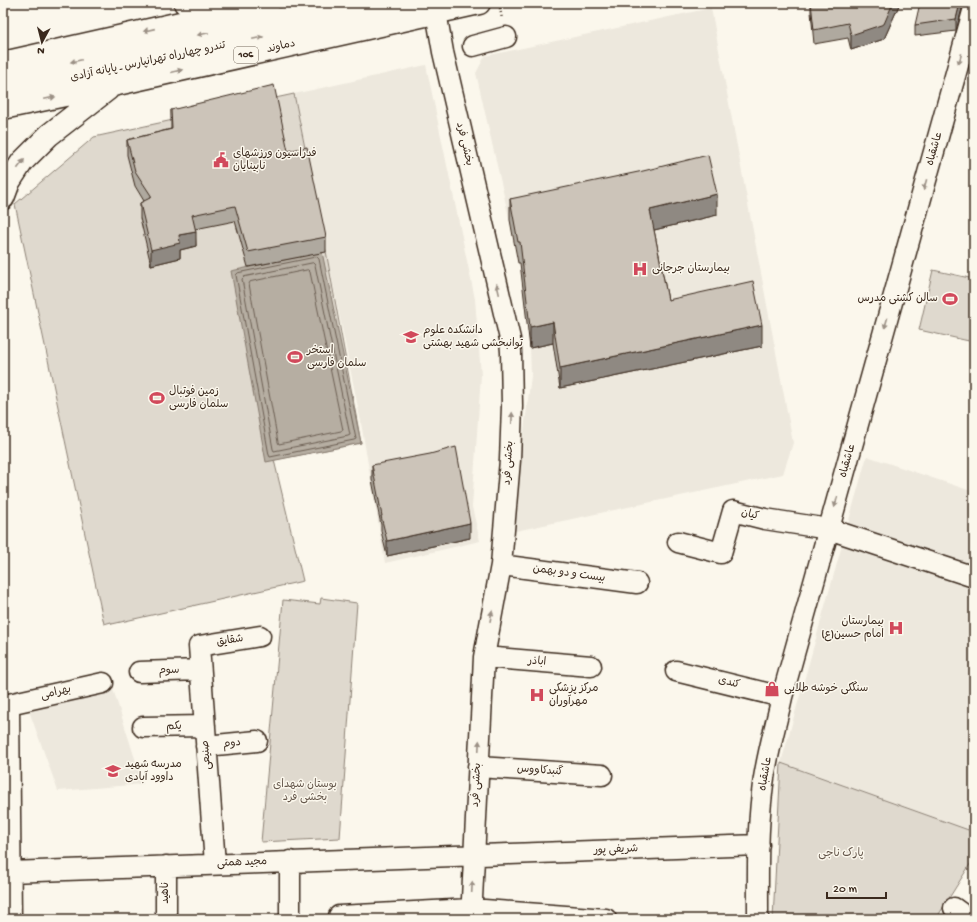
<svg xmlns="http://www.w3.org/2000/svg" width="977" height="922" font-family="'Gochi Hand','Playpen Sans Arabic',sans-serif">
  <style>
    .built { fill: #ede8dd }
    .green { fill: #dfd9ce; stroke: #8d8276 }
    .water { fill: #b6aea2; stroke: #85796d }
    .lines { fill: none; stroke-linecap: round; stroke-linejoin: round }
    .shore { stroke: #6c5f53; stroke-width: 1 }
    .minor-casing { stroke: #3b2a1e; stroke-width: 23 }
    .major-casing { stroke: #3b2a1e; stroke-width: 25 }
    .path { stroke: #3b2a1e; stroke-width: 2.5; stroke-dasharray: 1 3; stroke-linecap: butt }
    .minor { stroke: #fbf7ec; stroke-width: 20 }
    .major { stroke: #fbf7ec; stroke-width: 22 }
    .wall { fill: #afa99f; stroke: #3b2a1e }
    .shaded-wall { fill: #8f8982; stroke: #3b2a1e }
    .building { fill: #ccc4b9; stroke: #3b2a1e }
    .oneway { fill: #9b9085 }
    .labels { text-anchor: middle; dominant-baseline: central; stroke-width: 3; stroke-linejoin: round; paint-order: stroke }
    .shield { fill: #fbf7ec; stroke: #75685c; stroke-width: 1 }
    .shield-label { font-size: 10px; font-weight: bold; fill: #3b2a1e }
    .street-label { font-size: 11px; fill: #3b2a1e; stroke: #fbf7ec }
    .poi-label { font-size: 11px; fill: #3b2a1e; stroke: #fbf7ec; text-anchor: start }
    .park-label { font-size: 11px; fill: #64564a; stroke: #fbf7ec }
  </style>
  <rect width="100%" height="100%" fill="#fbf7ec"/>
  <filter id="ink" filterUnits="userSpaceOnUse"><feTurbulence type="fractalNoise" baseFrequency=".025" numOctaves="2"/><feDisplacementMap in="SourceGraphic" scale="8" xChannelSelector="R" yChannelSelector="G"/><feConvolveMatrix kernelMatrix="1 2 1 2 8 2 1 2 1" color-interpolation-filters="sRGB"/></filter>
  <g filter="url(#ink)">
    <path class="built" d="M711 8 793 443 783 474 511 532 531 376 530 347 522 275 476 73 485 56Z
      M426 65 475 299 481 375 472 507 480 541 385 563 360 417 294 94Z
      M867 456 974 492V832L781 763Z
      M112 686 143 784 58 791 28 708Z"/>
    <path class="green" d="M294 94 326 251 361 443 274 460 303 581 112 624 111 622 104 624 15 204 94 137Z
      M933 270 974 279V318L969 341 919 330Z
      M321 598 357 603 340 838 261 842 283 600 320 604Z
      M781 763 974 832V858L936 919H773Z"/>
    <path class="water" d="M322 252 361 443 266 462 231 271Z"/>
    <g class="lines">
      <path class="shore" d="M317 257 319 259 356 439 354 440 270 457 269 455 236 275 238 273Z
        M313 263 315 265 350 435 348 436 274 451 273 449 242 279 244 277Z
        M308 270 310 272 343 430 341 431 279 444 278 442 249 284 250 282Z"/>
      <g class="minor-casing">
        <path id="minor" d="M436 12 443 52 510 339 511 352 512 406 510 460 501 565 484 657 471 919
          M473 46 506 37
          M3 77 351 3
          M3 94 421 3
          M678 542 721 553 733 511 765 519 829 529 974 577
          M501 565 637 583
          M484 657 591 666
          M676 671 782 697
          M139 672 200 670
          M143 727 205 726
          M206 746 257 741
          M478 767 602 775
          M215 864 199 646 260 636
          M10 872 759 845
          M954 908 969 919
          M339 916 471 909 606 919
          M11 919 9 704 103 683
          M166 919V866
          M290 919V861
          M758 919C758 877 757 835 762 793 765 761 775 729 782 697L974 8"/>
      </g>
      <g class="major-casing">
        <path id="major" d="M185 3 219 12
          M3 63 269 3
          M3 108 113 85 479 3
          M3 198 9 182 22 162 49 135 108 89"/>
      </g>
      <path class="path" d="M500 8 502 19"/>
      <use href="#minor" class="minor"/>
      <use href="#major" class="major"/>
    </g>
    <path class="wall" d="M811 3H900L884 39 851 50 848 38 814 44 811 12Z
      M963 5 956 31 915 36V25Z
      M171 110 288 151 326 237V252L248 267 235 221 195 229 196 246 180 250V258L151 265 140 218V203L144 201 135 186 127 155V140L171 129Z
      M510 199 717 215 654 230 668 300 762 346 560 388 553 343 530 348 520 263H518L510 220Z
      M372 465 470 538 387 556 381 531V525L372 480Z"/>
    <path class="shaded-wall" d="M893 3H900L884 39 851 50V35Z
      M960 3H964L963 5 956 31V19Z
      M717 194V215L650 231V210Z
      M196 232V246L180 250V258L151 265V250L179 235Z
      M553 322V343L530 348V327Z
      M762 325V346L560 388V368Z
      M470 523V538L387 556V541Z"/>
    <path class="building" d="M811 3H893L884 24 851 35 848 23 814 30Z
      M920 3H960L956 19 915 25Z
      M274 85 288 151 307 147 326 237 248 252 235 206 192 215 196 232 179 235 180 243 151 250 140 203 152 197 135 171 127 140 172 129 171 110Z
      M708 155 717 194 650 210 668 300 753 281 762 325 560 368 553 322 530 327 520 242H518L510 199 643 171Z
      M456 447 470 523 387 541 381 516H382L372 465 430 454Z"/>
    <defs><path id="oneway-solid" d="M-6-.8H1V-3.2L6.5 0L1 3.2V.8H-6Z"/></defs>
    <g class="oneway">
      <use href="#oneway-solid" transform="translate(149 30) rotate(167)"/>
      <use href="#oneway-solid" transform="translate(203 34) rotate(168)"/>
      <use href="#oneway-solid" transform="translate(258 38) rotate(-12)"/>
      <use href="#oneway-solid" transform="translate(960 59) rotate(106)"/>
      <use href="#oneway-solid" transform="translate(76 61) rotate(168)"/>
      <use href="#oneway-solid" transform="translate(177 71) rotate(-13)"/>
      <use href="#oneway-solid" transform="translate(50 98) rotate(-12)"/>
      <use href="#oneway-solid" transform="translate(21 164) rotate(-53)"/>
      <use href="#oneway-solid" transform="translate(925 185) rotate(106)"/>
      <use href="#oneway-solid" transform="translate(498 289) rotate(-103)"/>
      <use href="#oneway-solid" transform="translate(886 323) rotate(106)"/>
      <use href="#oneway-solid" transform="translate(512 418) rotate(-88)"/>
      <use href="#oneway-solid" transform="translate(836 502) rotate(106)"/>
      <use href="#oneway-solid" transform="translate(491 616) rotate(-80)"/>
      <use href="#oneway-solid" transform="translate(479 746) rotate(-87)"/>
      <use href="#oneway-solid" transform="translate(472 887) rotate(-87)"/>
    </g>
  </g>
  <defs>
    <g id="civic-bare" transform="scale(1.2)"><path d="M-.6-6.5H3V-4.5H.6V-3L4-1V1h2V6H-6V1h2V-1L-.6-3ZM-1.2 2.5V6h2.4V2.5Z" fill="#d1495b" stroke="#fbf7ec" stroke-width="2.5" paint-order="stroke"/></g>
    <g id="hospital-bare" transform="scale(1.2)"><path d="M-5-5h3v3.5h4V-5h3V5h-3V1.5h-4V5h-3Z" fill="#d1495b" stroke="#fbf7ec" stroke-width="2.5" paint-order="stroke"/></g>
    <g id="stadium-bare" transform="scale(1.2)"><path d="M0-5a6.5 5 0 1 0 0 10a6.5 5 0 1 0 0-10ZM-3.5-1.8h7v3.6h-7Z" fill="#d1495b" stroke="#fbf7ec" stroke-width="2.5" paint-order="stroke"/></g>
    <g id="university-bare" transform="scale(1.2)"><path d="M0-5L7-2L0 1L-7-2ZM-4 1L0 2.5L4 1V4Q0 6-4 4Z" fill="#d1495b" stroke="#fbf7ec" stroke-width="2.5" paint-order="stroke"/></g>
    <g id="shop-bare" transform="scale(1.2)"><path d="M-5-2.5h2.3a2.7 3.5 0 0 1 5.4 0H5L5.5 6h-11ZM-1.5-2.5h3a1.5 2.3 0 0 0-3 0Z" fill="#d1495b" stroke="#fbf7ec" stroke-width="2.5" paint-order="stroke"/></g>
    <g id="school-bare" transform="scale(1.2)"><path d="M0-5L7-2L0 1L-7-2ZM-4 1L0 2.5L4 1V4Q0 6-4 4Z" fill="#d1495b" stroke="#fbf7ec" stroke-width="2.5" paint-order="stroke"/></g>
  </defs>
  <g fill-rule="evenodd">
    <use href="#civic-bare" x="221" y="160"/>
    <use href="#hospital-bare" x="640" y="269"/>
    <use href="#stadium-bare" x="950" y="299"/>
    <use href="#university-bare" x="411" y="337"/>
    <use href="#stadium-bare" x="295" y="357"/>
    <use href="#stadium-bare" x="157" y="398"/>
    <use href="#hospital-bare" x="896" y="628"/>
    <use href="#shop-bare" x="772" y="689"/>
    <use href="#hospital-bare" x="537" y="695"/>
    <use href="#school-bare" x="113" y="771"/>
  </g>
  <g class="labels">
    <rect class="shield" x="234" y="47" width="24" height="16" rx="3"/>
    <g class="shield-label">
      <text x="246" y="55">106</text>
    </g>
    <g class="street-label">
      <text transform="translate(281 47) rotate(-13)">دماوند</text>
      <text transform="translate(148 62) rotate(-12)">تندرو چهارراه تهرانپارس ـ پایانه آزادی</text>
      <text transform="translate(464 144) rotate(77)">بخشی فرد</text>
      <text transform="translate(935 149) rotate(-74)">عاشقباه</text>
      <text transform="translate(848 461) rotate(-74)">عاشقباه</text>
      <text transform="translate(509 463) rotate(-86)">بخشی فرد</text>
      <text transform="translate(750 515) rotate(14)">کیان</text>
      <text transform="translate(569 574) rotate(8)">بیست و دو بهمن</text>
      <text transform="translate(230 641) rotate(-9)">شقایق</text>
      <text transform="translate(537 662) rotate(4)">اباذر</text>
      <text transform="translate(169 671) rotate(-2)">سوم</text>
      <text transform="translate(729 683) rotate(14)">کندی</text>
      <text transform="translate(56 693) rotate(-13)">بهرامی</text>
      <text transform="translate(174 727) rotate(-1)">یکم</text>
      <text transform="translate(232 744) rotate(-6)">دوم</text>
      <text transform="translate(207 755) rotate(-94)">صنیعی</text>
      <text transform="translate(540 771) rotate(4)">گنبدکاووس</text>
      <text transform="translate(766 774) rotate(-80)">عاشقباه</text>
      <text transform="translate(477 785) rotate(-87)">بخشی فرد</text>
      <text transform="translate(616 850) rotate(-2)">شریفی پور</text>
      <text transform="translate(242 863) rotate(-2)">مجید همتی</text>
      <text transform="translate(166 893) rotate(-90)">ناهید</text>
    </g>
    <g class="poi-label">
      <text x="233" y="154">فدراسیون ورزشهای<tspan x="233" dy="13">نابینایان</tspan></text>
      <text x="652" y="269">بیمارستان جرجانی</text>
      <text x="938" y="299" text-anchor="end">سالن کشتی مدرس</text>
      <text x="423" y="331">دانشکده علوم<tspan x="423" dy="13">توانبخشی شهید بهشتی</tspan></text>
      <text x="307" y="351">استخر<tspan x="307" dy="13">سلمان فارسی</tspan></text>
      <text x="169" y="392">زمین فوتبال<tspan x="169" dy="13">سلمان فارسی</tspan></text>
      <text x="884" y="622" text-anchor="end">بیمارستان<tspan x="884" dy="13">امام حسین(ع)</tspan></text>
      <text x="549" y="689">مرکز پزشکی<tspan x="549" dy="13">مهرآوران</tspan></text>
      <text x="784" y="689">سنگکی خوشه طلایی</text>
      <text x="125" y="765">مدرسه شهید<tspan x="125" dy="13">داوود آبادی</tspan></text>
    </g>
    <g class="park-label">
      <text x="305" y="785">بوستان شهدای<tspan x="305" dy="13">بخشی فرد</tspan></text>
      <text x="841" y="854">پارک ناجی</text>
    </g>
  </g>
  <rect width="977" height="922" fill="none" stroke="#fbf7ec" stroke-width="16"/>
  <rect x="8" y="8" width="961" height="906" fill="none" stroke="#3b2a1e" stroke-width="1.5" filter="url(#ink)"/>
  <g transform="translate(42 42) rotate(187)" stroke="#fbf7ec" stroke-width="3" paint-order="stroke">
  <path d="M0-3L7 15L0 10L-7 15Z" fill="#3b2a1e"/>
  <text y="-6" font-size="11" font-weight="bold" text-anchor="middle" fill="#3b2a1e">N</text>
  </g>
  <path d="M827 892v6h59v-6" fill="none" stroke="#3b2a1e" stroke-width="2"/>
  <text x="833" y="892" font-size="12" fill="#3b2a1e" stroke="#fbf7ec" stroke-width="3" paint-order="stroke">20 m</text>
</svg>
